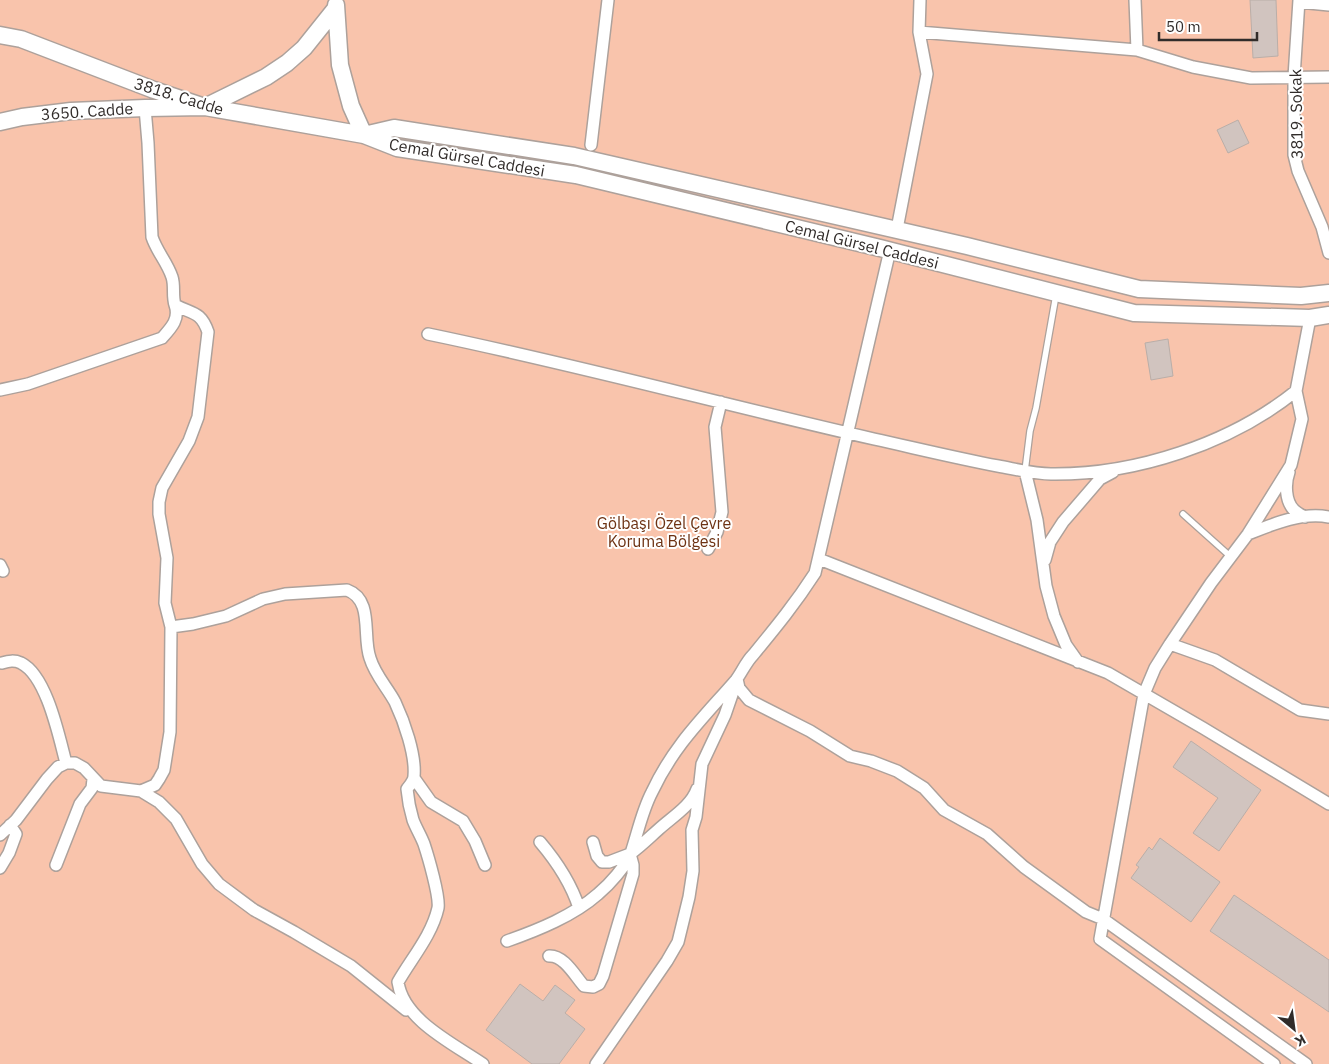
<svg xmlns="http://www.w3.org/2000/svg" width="1329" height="1064" font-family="'IBM Plex Sans',sans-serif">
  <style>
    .green { fill: #f9c4ac }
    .building { fill: #d1c4bf; stroke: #baaea8 }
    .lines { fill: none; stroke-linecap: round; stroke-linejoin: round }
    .lane-casing { stroke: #ada19b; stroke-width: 8 }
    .street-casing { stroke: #ada19b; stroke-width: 14 }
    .secondary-casing { stroke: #ada19b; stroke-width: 19 }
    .lane { stroke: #fff; stroke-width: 5.5 }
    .street { stroke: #fff; stroke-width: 11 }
    .secondary { stroke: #fff; stroke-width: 16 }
    .labels { text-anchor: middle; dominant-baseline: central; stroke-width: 4; stroke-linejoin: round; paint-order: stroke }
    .street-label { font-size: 16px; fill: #312c2a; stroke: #fff }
    .park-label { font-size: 16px; fill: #6d3213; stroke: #fff }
  </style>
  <rect width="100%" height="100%" fill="#ebded9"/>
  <path class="green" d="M0 0H1329V1064H0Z"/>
  <path class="building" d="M1250 0H1276L1278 56 1253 58Z
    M1238 120 1249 143 1228 153 1217 130Z
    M1168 339 1173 376 1151 380 1145 343Z
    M1191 741 1261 790 1219 851 1193 833 1218 798 1173 767Z
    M1160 838 1220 882 1191 922 1131 878 1139 867 1136 865 1149 847 1152 850Z
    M1234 895 1329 960V1012L1210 931Z
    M520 984 543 1001 555 985 575 1000 565 1013 585 1029 559 1064H532L486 1030Z"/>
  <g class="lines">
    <g class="lane-casing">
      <path id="lane" d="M1025 471 1030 431 1036 408 1056 295
        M1183 514 1231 557"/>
    </g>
    <g class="street-casing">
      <path id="street" d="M1135 0 1137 50
        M1299 0 1294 77V155L1298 171 1322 227 1329 253
        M1299 2 1329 5
        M919 32 1137 50 1193 67 1251 78 1329 77
        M591 145 608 0
        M897 229 927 74 919 32 920 0
        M428 334C578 365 725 405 874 439 915 448 956 458 998 466 1015 469 1034 474 1051 474 1135 475 1230 444 1296 391
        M0 390 28 384 162 338C171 328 180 319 175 305
        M1025 471 1037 520 1046 586 1054 616 1066 645 1078 662
        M1289 472C1285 483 1285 501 1294 510 1297 513 1301 515 1305 517
        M1248 534C1273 524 1301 512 1329 517
        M708 549 717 532 722 512 715 427 721 402
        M819 559 1108 673 1203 728 1329 804
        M1045 560 1050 542 1063 522 1100 479 1113 472
        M0 565 3 571
        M171 627 193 624 226 616 263 599 285 594 347 590C374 600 362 636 370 658 375 675 387 687 395 702 404 721 416 755 414 776 414 781 409 786 407 789 408 800 410 810 413 820 416 828 421 836 424 844 428 856 440 897 438 908 432 935 411 959 398 982 403 1020 454 1044 483 1064
        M1170 644 1215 660 1300 710 1329 714
        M2 663C9 661 14 660 21 663 47 676 59 737 66 763
        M737 679 739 688 749 700 810 731 850 756 871 761 897 771 924 788 944 810 987 834 1024 867 1086 912 1103 919 1306 1064
        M414 778 431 802 463 821 475 841 485 865
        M141 791 155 785 159 779 164 770 170 732 171 627 165 603 167 558 159 514V502L162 488 189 441 198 417 208 332C201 311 192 314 175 305 172 295 175 286 172 277 167 262 157 252 152 237L148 143 145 108
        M0 835 16 820 47 779 58 767 66 763H75L84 768 101 786 141 791 159 802 176 819 202 864 219 884 254 910 294 932 351 966 406 1010
        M540 842C557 862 571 883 579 908
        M593 842 597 856 602 862H609L630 854
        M56 865 80 804 92 788 93 779
        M0 868 9 853 16 834 10 825
        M507 941C538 930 573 916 598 894 610 884 625 867 631 853 638 832 642 811 652 792 674 745 703 718 736 680 742 672 746 662 753 655 776 627 795 604 815 573L890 250
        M549 956C564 955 575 976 584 986L593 987 599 984 603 976 633 874V865L630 854C641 846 650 837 659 829 672 817 691 806 697 789
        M596 1064 667 961 678 942 689 897 693 871 692 830 696 817 702 764 725 715 736 683
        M1274 1064 1100 939 1144 694 1155 668 1170 644 1211 583 1248 534 1291 465 1302 419 1296 391 1310 318"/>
    </g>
    <g class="secondary-casing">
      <path id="secondary" d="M336 5 340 65 351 106 364 135
        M0 35 21 39 154 90 205 107 364 135 397 148 576 175 880 248 1134 313 1310 318 1329 315
        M0 122 22 117 71 111 145 108 205 107 266 77 287 63 304 48 336 8
        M364 135 394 128 574 156 967 246 1139 289 1301 296 1329 293"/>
    </g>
    <use href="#lane" class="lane"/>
    <use href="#street" class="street"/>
    <use href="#secondary" class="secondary"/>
  </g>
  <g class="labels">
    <g class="street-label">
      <text transform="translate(179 96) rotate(17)">3818. Cadde</text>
      <text transform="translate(87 111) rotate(-4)">3650. Cadde</text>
      <text transform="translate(1296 114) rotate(-91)">3819. Sokak</text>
      <text transform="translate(467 157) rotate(10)">Cemal Gürsel Caddesi</text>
      <text transform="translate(862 244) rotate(14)">Cemal Gürsel Caddesi</text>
    </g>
    <g class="park-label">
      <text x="664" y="523">Gölbaşı Özel Çevre<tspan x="664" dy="18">Koruma Bölgesi</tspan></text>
    </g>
  </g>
  <g transform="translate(1294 1029) rotate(151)" stroke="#ffffff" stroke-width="4" paint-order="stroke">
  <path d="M0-4L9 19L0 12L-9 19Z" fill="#312c2a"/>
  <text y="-8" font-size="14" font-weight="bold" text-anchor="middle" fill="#312c2a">K</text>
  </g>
  <path d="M1159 32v8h98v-8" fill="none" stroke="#312c2a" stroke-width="2.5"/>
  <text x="1166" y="32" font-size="15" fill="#312c2a" stroke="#ffffff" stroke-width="4" paint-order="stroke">50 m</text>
</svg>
